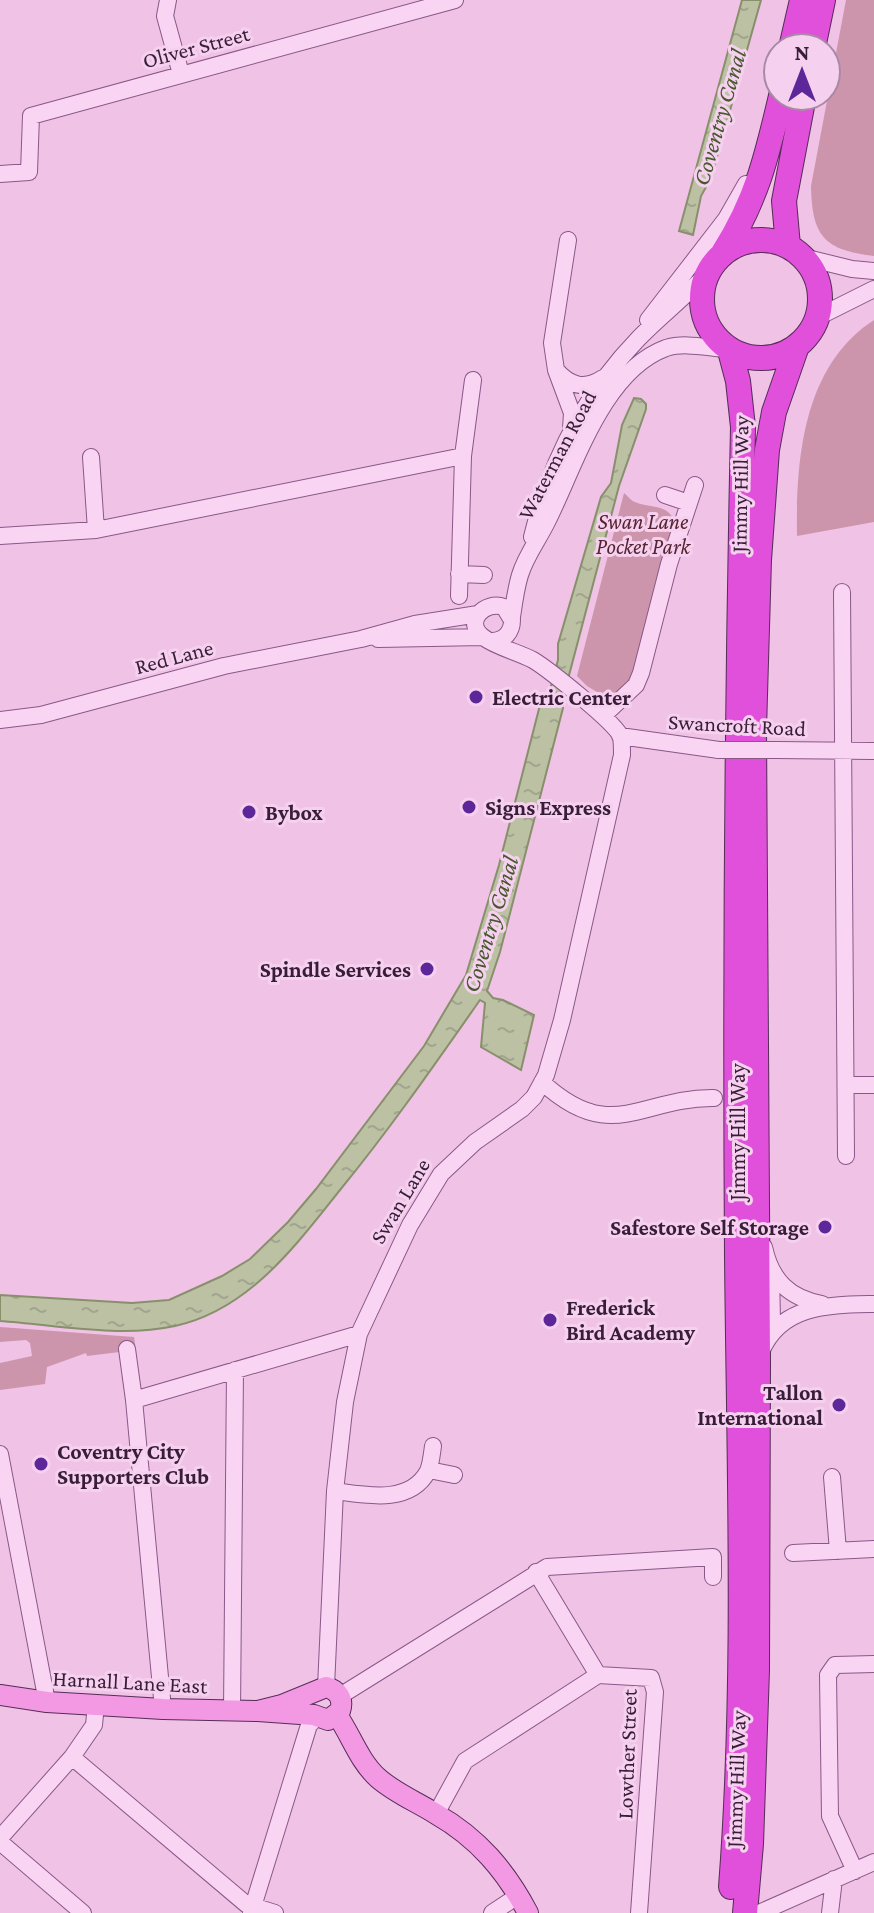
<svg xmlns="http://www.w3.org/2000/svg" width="874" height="1913" font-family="'Crimson Pro',serif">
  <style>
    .green { fill: #cd95ab }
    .water { fill: url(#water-ripples); stroke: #87906b; stroke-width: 2 }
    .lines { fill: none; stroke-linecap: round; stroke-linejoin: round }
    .minor-casing { stroke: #895888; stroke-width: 18 }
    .major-casing { stroke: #552d57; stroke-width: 22 }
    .highway-casing { stroke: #552d57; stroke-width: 26 }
    .minor { stroke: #f9d5f3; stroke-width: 16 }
    .major { stroke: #f398e3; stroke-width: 20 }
    .highway { stroke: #e150da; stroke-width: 24 }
    .minor-bridge-casing { stroke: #895888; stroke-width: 18; stroke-linecap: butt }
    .minor-bridge { stroke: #f9d5f3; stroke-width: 16 }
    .poi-dot { fill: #5e2799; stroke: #f6d1ef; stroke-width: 3 }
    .labels { text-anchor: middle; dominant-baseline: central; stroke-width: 6; stroke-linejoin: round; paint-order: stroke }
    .street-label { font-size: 22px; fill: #381d38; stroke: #f6d1ef }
    .park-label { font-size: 22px; font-style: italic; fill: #552330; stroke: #f6d1ef }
    .poi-label { font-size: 22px; font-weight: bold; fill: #381d38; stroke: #f6d1ef; text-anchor: start }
    .water-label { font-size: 24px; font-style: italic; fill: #46592c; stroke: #f6d1ef }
  </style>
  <defs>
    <pattern id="water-ripples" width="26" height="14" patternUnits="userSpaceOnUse" patternTransform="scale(2)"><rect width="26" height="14" fill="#bcc1a4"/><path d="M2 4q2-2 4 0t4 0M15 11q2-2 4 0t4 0" fill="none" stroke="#a2a58e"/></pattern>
  </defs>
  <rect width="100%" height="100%" fill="#efc2e6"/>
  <path class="green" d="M846 0H874V256C824 250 812 236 811 186Z
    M874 320V522L797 536C796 459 803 366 874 320Z
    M624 493C628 496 631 501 635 502 651 509 671 503 675 525L631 679 618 695 607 698 587 686 577 676Z
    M0 1327 134 1337 136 1350 87 1356 86 1353 47 1367 45 1384 0 1390V1363L32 1356 30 1343 26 1340 0 1342Z"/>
  <path class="water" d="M742 0H761L711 178 701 196 693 235 679 231Z
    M634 398 641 399 646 404V409L619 486 563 698V708L500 952 487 991 493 998 503 1000 534 1015 521 1070 481 1047 485 1003 480 1000C435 1064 390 1129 340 1190 296 1245 249 1310 175 1326 119 1338 57 1325 0 1321V1295L132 1303 169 1300 222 1276 250 1259 288 1222 316 1189 424 1046 466 975 499 865 541 701 550 690 558 660V644L601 497 611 483 622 425Z"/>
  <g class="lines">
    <g class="minor-casing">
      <path id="minor" d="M168 0 165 16 181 74
        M0 174 29 172 31 116 455 0
        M803 257 852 269 874 271
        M818 317 874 289
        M648 320 726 219 746 184
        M556 370 552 343 568 240
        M571 429 572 413 556 370C570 386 585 390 603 378
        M91 457 96 530
        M665 495 689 503
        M0 536 96 530 463 456
        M532 537C550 463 585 394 638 339 661 315 687 296 709 271
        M459 574 484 575
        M842 592 846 1156
        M459 596 463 456 473 380
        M512 617C514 603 516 588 520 575 526 555 539 539 548 520 575 466 603 371 666 348 685 342 708 348 727 349
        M378 639 483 637
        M603 716 636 685 641 673 669 564 695 485
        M0 720 41 715 224 666 361 639 415 624 478 614
        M620 736 719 750
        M776 750 874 751
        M542 1082C611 1146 642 1097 714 1098
        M846 1085H874
        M764 1247C771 1280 789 1298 822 1304
        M768 1336 772 1321 771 1272
        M127 1349 134 1400 163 1709
        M761 1352C781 1304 830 1305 874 1304
        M134 1400 359 1334
        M0 1454 47 1702
        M429 1470 454 1475
        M832 1477 838 1551
        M335 1491C365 1495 410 1505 428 1471 431 1464 432 1453 433 1446
        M793 1553 874 1549
        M536 1572 598 1675
        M326 1687 335 1491 345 1402 359 1334 410 1225 441 1174 475 1142 522 1109 534 1097 546 1075 562 1020 622 755C622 749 622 742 621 737 616 723 548 669 533 660 518 652 496 647 483 637 463 622 485 600 504 607L512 620C512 632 505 640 493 641
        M340 1696 547 1567 713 1557V1577
        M232 1712 235 1370
        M72 1757 246 1904 275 1913
        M436 1814 465 1761 598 1675 651 1678 655 1692 639 1913
        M0 1838 72 1757 94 1725 96 1704
        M0 1842 83 1913
        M855 1871 830 1816 828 1675 835 1665 874 1664
        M251 1913 309 1725 317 1717
        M492 1913 519 1895
        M759 1913 874 1862
        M830 1913 834 1879"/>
    </g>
    <g class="major-casing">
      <path id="major" d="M0 1695 47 1702 163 1709 258 1711 314 1715 328 1720 340 1711C344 1699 338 1690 326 1687L282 1705 258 1711
        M337 1715C351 1735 359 1761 378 1778 395 1793 417 1802 436 1814 478 1838 506 1871 528 1913"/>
    </g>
    <g class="highway-casing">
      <path id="highway" d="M791 48 802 0
        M813 48 823 0
        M702 299a59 59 0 1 1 118 0a59 59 0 1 1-118 0Z
        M788 246 784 201 804 96
        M723 253C757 199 767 156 781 96
        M730 351 738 381 743 427C737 703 735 979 737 1256 739 1466 747 1677 731 1887
        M745 1913 751 1844 757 1670 758 1361 754 729 759 560 767 450 774 412 797 346"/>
    </g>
    <use href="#minor" class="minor"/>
    <use href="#major" class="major"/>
    <use href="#highway" class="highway"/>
    <g class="minor-bridge-casing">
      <path id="minor-bridge" d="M719 750H776"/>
    </g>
    <use href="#minor-bridge" class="minor-bridge"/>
  </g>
  <g class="poi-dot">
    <circle cx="476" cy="697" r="8"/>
    <circle cx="469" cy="807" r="8"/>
    <circle cx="249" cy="812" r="8"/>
    <circle cx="427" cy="969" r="8"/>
    <circle cx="825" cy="1227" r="8"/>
    <circle cx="550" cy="1320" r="8"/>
    <circle cx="839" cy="1405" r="8"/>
    <circle cx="41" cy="1464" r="8"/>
  </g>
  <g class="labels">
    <g class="street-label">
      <text transform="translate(196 47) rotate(-15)">Oliver Street</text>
      <text transform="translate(557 455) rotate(-62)">Waterman Road</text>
      <text transform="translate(740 484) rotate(-89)">Jimmy Hill Way</text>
      <text transform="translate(174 657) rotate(-15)">Red Lane</text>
      <text transform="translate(737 725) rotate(3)">Swancroft Road</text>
      <text transform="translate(737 1132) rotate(-90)">Jimmy Hill Way</text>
      <text transform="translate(400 1201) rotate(-59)">Swan Lane</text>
      <text transform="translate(130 1682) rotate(3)">Harnall Lane East</text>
      <text transform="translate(627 1754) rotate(-88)">Lowther Street</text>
      <text transform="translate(736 1779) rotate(-88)">Jimmy Hill Way</text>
    </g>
    <g class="park-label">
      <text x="643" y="521">Swan Lane<tspan x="643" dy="25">Pocket Park</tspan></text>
    </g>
    <g class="poi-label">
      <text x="492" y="697">Electric Center</text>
      <text x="485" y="807">Signs Express</text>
      <text x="265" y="812">Bybox</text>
      <text x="411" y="969" text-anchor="end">Spindle Services</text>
      <text x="809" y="1227" text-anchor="end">Safestore Self Storage</text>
      <text x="566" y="1307">Frederick<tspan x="566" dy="25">Bird Academy</tspan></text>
      <text x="823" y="1392" text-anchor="end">Tallon<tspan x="823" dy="25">International</tspan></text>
      <text x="57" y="1451">Coventry City<tspan x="57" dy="25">Supporters Club</tspan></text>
    </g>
    <g class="water-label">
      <text transform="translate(719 117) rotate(-74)">Coventry Canal</text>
      <text transform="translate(490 924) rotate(-73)">Coventry Canal</text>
    </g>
  </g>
  <g transform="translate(802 72)"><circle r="38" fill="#f6d1ef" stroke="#aa89a6" stroke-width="2"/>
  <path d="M0-6L14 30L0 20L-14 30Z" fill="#5e2799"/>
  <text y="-12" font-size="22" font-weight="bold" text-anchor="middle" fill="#381d38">N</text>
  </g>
</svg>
